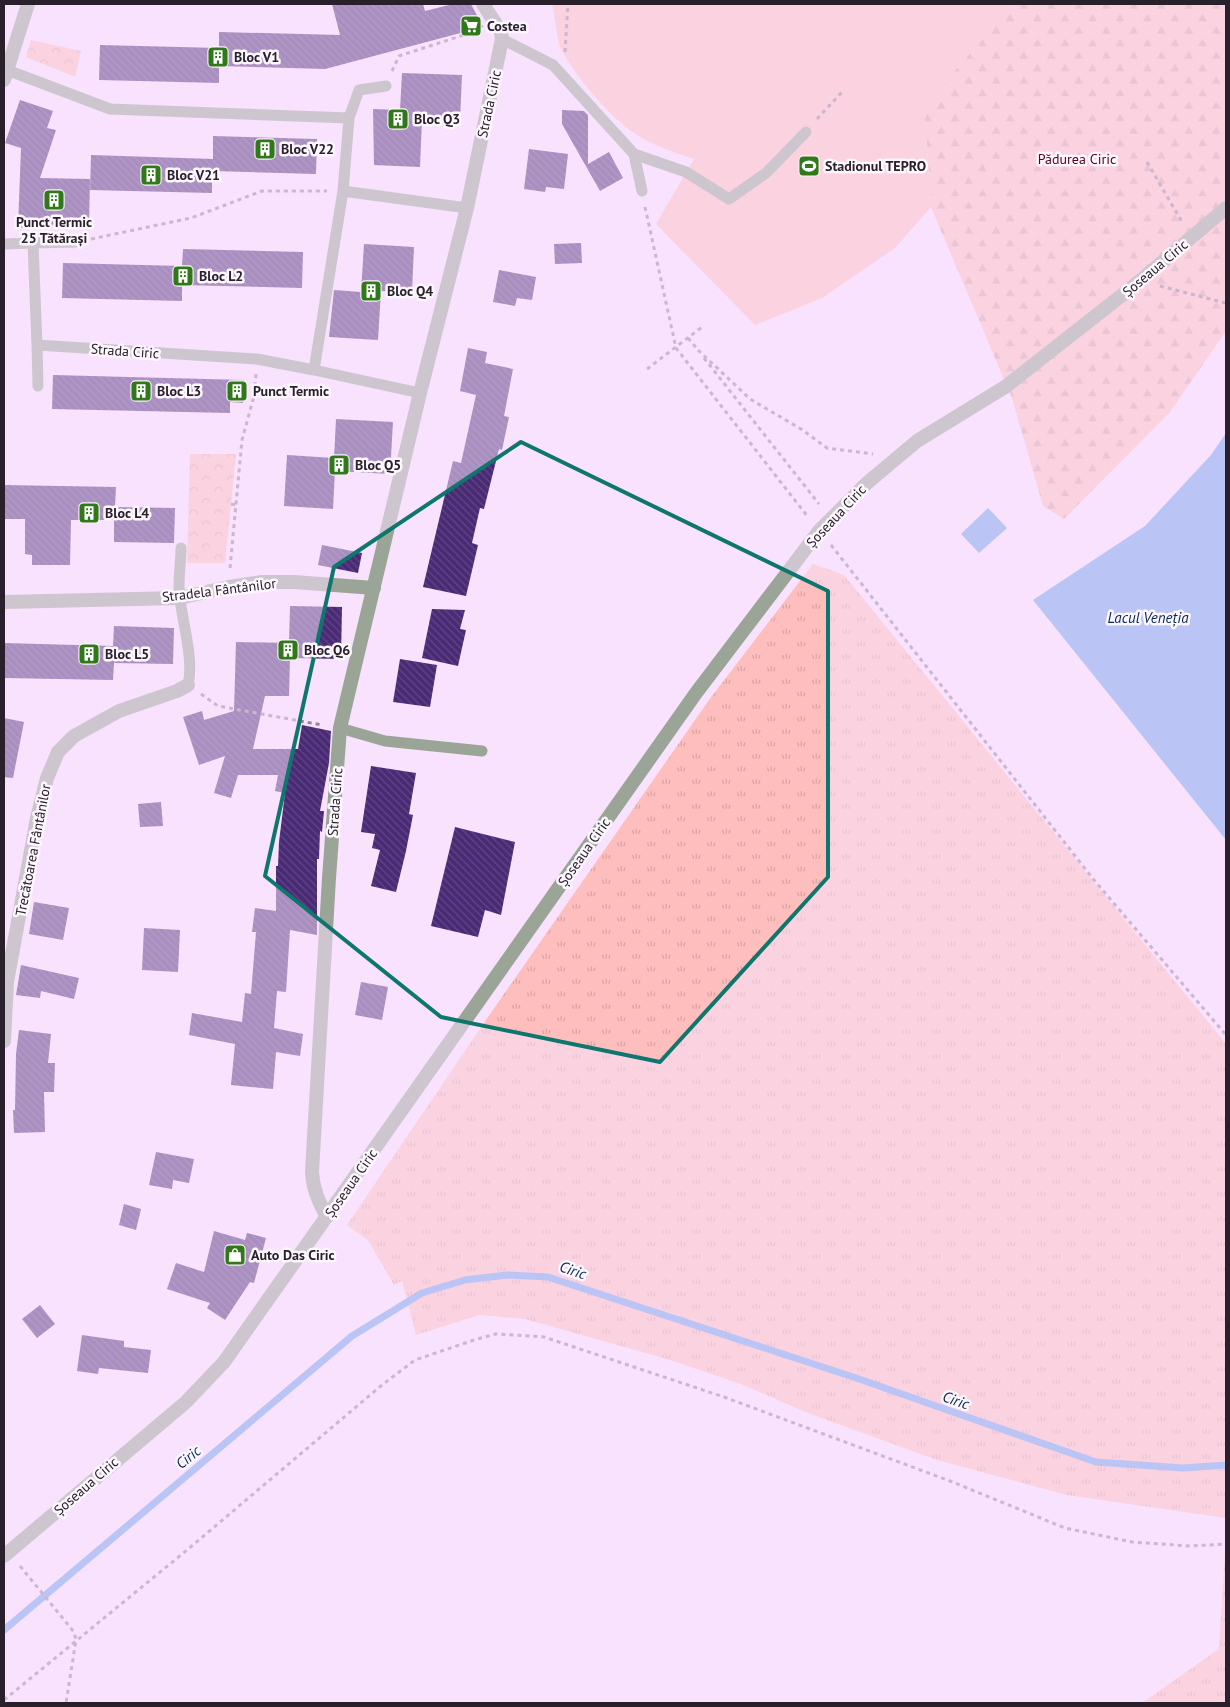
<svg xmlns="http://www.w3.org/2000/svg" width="1230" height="1707" font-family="'PT Sans',sans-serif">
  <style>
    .grass { fill: url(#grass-tufts) }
    .forest { fill: url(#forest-firs) }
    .park { fill: url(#park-crowns) }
    .pitch { fill: #febebd }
    .water { fill: #6f9fec }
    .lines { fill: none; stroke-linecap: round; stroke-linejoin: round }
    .stream { stroke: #6f9fec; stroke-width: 7 }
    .building { fill: url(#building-back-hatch) }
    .path { stroke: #948498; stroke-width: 3; stroke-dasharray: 4 4; stroke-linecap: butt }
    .service { stroke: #9aa597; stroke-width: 11 }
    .minor { stroke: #9aa597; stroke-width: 14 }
    .tertiary { stroke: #9aa597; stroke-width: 14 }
    .marked { fill: none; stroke: #0f766e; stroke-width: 4; stroke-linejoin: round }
    .labels { text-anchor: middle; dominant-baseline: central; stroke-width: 5; stroke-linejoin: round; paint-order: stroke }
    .poi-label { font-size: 14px; font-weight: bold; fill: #2a202c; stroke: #fcf6fd; text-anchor: start }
    .street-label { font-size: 14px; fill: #2a202c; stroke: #fcf6fd }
    .park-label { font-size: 14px; fill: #600014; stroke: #fcf6fd }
    .water-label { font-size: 15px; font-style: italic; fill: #0a2857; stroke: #fcf6fd }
  </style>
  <defs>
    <pattern id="grass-tufts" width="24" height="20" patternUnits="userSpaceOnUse" patternTransform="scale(1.25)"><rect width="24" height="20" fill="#febebd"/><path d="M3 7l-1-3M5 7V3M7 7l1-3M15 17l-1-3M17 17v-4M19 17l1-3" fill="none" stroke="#daa3a3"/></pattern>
    <pattern id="forest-firs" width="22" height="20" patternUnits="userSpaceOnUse" patternTransform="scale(1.25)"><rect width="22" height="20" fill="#febebd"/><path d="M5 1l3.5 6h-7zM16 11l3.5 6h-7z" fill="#daa3a3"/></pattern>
    <pattern id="park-crowns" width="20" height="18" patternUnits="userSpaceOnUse" patternTransform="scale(1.25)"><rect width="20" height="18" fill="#febebd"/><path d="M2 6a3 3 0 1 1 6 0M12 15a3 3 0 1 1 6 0" fill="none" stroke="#daa3a3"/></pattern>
    <pattern id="building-back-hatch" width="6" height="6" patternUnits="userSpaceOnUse" patternTransform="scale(1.25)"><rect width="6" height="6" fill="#492a75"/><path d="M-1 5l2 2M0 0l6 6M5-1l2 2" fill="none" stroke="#614784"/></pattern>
  </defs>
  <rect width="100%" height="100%" fill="#f8e2fe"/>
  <path class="grass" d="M813 564 844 575 1226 1044V1518L1067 1495 937 1460 808 1413 741 1384 667 1359 525 1319 479 1315 416 1335 402 1281 394 1285 368 1240 347 1225 488 1017 709 700Z
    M1226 1537V1703H1142L1219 1649Z"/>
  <path class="forest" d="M1013 4H1226V331L1170 412 1064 519 1043 506 1012 398 931 207 924 106Z"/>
  <path class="park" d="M31 40 81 51 75 77 26 57Z
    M190 454H236L225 563H187Z"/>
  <path class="pitch" d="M552 4H1013L924 106 931 207 895 248 822 298 755 325 656 224 694 159C673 152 652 145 634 133 608 115 576 77 561 49 557 40 555 15 552 4Z"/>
  <path class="water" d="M1226 433V840L1033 600 1145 526 1211 455Z
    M988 508 1007 528 979 553 961 534Z"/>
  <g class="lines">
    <path class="stream" d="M4 1630 352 1336 422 1293 465 1280 507 1275 548 1277 859 1379 1096 1462 1183 1468 1226 1465"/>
  </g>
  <path class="building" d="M332 4H423L425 11 453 4H471L483 27 325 69 219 66V83L99 80 100 45 219 48V32L340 35Z
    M402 73 462 75 460 120 422 119 420 167 374 165 373 109 400 110Z
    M20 100 53 111 47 128 56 130 40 178 90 179 89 226 24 224 23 228 18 227 21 148 5 143Z
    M562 110 584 111 588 115V164L609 152 623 178 600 191 562 124Z
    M213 136 317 139 316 174 212 171V193L90 190 91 155 213 159Z
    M529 149 568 154 564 189 546 187 545 192 524 189Z
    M581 243 582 263 555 264 554 244Z
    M364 244 414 247 412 292 381 291 378 340 329 337 334 290 361 292Z
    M183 249 303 252 302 288 182 285V301L62 298 63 263 182 266Z
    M499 270 536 277 532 300 517 298 515 306 493 302Z
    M468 348 487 352 485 363 513 369 504 416 509 417 502 450 499 449 484 509 480 508 472 543 478 545 466 596 423 587 453 461 461 463 476 395 460 391Z
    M53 375 244 380 243 403 230 402V413L52 409Z
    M336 419 393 422 390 474 335 471 333 509 284 506 287 455 334 458Z
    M4 485 116 487 115 507 175 508 174 543 114 542V520H71L70 565H32V555L25 554V519H4Z
    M322 545 362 553 358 573 318 565Z
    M290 606 342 607 341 659 290 658 289 696H265L253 749H298L302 725 331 731 329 763 320 811H324L322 832 320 831 319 859H317V935L290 930 286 992 277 991 274 1028 303 1034 300 1056 276 1052 273 1089 231 1085 235 1044 189 1035 192 1013 242 1022 245 993 251 994 256 932H252L255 908 276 911V866H278L279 842 285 793 275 791 278 775H238L231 798 214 793 225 756 199 765 183 717 202 711 204 720 234 711 236 642 289 643Z
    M432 609 465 610 460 629 466 630 458 666 422 658Z
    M114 626 174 628 173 664 114 663 113 680 4 678V643L113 646Z
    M400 659 437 665 430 707 393 702Z
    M4 718 24 722 13 778 4 777Z
    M371 766 416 773 409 814 413 815 406 851 396 892 371 886 380 850 372 848 375 834 361 832Z
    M161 802 163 826 140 827 138 804Z
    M455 827 515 842 501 915 485 910 478 937 431 926Z
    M34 902 69 908 63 940 29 934Z
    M144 928 180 930 178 972 142 970Z
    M21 965 79 978 74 999 41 991 40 998 16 995Z
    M361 982 388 987 382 1020 355 1015Z
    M19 1030 51 1034 48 1063H55L54 1092H44L45 1132 14 1133 13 1110H15L16 1054Z
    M156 1152 194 1159 189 1183 173 1180 172 1189 149 1185Z
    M124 1204 141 1209 136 1230 119 1225Z
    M214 1231 245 1240 247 1233 266 1238 254 1283 250 1282 225 1320 207 1308 210 1303 167 1289 176 1263 204 1272Z
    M40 1305 55 1324 37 1338 22 1319Z
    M82 1335 124 1341V1347L151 1350 148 1373 99 1368 98 1374 77 1371Z"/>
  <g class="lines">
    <path class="path" d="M565 52 568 4
      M392 71 399 56 479 30
      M817 119 842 92
      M1147 162 1182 222
      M645 207 676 348 808 517
      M91 239 191 218 262 191H327
      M1160 286 1226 303
      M688 338 699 351
      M698 350 750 399 801 429 827 448 873 454
      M704 358 819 504
      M647 369 702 327
      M231 504 237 505
      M831 545 1094 880 1226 1035
      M230 568 242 440 254 396 256 374
      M201 694 218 706 322 725
      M20 1566 74 1632 76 1640 66 1703
      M4 1700 187 1550 382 1385 415 1360 477 1339 496 1334 544 1337 724 1397 950 1481 1065 1528 1132 1542 1190 1546 1226 1544"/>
    <path class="service" d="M502 39 553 65 634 154 686 172 729 199 766 173 806 132
      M7 70 110 109 349 118 343 191 467 208
      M349 118 359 90 386 86
      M634 154 642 191
      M33 243 76 242
      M4 244 33 243 37 345 257 359 314 370 343 191
      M37 345 38 386
      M314 370 420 393
      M181 548C181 565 177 583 180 599 183 625 194 660 188 685
      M340 728 385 741 482 751"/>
    <path class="minor" d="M4 80 28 4
      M4 602 179 598 229 587 262 582H294L374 588
      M4 1041 7 982 37 818 47 778 58 752 74 736 119 711 177 691 188 685"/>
    <path class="tertiary" d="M327 1217C319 1202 313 1190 312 1172L329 878 340 728 420 393 467 208 502 39 501 32 483 4
      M4 1556 186 1402 224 1362 696 693 819 531 867 483 917 441 1005 387 1140 281 1226 208"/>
  </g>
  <path d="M0 0H1230V1707H0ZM521 442 828 591V877L660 1062 441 1017 265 876 334 567Z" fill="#f8e2fe" fill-opacity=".55" fill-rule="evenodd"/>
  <path class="marked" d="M521 442 828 591V877L660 1062 441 1017 265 876 334 567Z"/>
  <defs>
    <g id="supermarket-square" transform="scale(1.125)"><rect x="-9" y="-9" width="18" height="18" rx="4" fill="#31781b" stroke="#fcf6fd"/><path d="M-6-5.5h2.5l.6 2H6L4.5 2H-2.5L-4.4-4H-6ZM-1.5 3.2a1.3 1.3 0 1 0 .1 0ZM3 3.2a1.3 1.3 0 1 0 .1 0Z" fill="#fff"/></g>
    <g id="building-square" transform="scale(1.125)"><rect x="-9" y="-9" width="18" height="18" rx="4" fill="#31781b" stroke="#fcf6fd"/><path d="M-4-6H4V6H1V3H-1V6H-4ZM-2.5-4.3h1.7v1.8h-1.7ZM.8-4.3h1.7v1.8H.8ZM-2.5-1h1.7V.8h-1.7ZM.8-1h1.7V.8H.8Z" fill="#fff"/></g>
    <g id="stadium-square" transform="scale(1.125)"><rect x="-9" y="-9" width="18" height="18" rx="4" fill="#31781b" stroke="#fcf6fd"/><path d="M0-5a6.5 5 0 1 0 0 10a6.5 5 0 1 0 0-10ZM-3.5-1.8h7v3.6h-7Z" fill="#fff"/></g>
    <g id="shop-square" transform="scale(1.125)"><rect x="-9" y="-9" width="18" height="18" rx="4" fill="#31781b" stroke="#fcf6fd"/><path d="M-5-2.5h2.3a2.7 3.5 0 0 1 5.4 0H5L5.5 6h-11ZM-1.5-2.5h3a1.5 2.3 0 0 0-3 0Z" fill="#fff"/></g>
  </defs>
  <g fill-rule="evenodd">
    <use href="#supermarket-square" x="471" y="26"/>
    <use href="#building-square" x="218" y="57"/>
    <use href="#building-square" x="398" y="119"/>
    <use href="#building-square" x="265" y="149"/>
    <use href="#stadium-square" x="809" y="166"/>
    <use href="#building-square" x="151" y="175"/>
    <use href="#building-square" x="54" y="200"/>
    <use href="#building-square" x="183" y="276"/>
    <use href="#building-square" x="371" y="291"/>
    <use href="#building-square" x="141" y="391"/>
    <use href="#building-square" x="237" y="391"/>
    <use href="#building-square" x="339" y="465"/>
    <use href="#building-square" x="89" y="513"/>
    <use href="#building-square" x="288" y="650"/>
    <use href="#building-square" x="89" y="654"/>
    <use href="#shop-square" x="235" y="1255"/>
  </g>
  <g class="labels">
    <g class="poi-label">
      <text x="487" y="26">Costea</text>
      <text x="234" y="57">Bloc V1</text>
      <text x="414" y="119">Bloc Q3</text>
      <text x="281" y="149">Bloc V22</text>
      <text x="825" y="166">Stadionul TEPRO</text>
      <text x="167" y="175">Bloc V21</text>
      <text x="54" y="222" text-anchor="middle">Punct Termic<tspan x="54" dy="16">25 Tătărași</tspan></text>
      <text x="199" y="276">Bloc L2</text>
      <text x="387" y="291">Bloc Q4</text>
      <text x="157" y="391">Bloc L3</text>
      <text x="253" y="391">Punct Termic</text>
      <text x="355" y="465">Bloc Q5</text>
      <text x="105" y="513">Bloc L4</text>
      <text x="304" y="650">Bloc Q6</text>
      <text x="105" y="654">Bloc L5</text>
      <text x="251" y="1255">Auto Das Ciric</text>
    </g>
    <g class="street-label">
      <text transform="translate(489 104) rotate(-78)">Strada Ciric</text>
      <text transform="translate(1155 268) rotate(-40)">Șoseaua Ciric</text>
      <text transform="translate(125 351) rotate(4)">Strada Ciric</text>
      <text transform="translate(836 516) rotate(-47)">Șoseaua Ciric</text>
      <text transform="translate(219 590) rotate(-7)">Stradela Fântânilor</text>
      <text transform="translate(335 802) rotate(-86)">Strada Ciric</text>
      <text transform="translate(33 850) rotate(-79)">Trecătoarea Fântânilor</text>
      <text transform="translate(584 852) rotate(-55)">Șoseaua Ciric</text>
      <text transform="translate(351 1183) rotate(-55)">Șoseaua Ciric</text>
      <text transform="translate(86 1486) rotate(-41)">Șoseaua Ciric</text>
    </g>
    <g class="park-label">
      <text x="1077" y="159">Pădurea Ciric</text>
    </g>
    <g class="water-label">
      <text x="1148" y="617">Lacul Veneția</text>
      <text transform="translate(573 1270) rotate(19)">Ciric</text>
      <text transform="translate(956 1400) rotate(19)">Ciric</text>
      <text transform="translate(188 1457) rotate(-40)">Ciric</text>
    </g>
  </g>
  <rect width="1230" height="1707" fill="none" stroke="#2a202c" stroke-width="10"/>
</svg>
